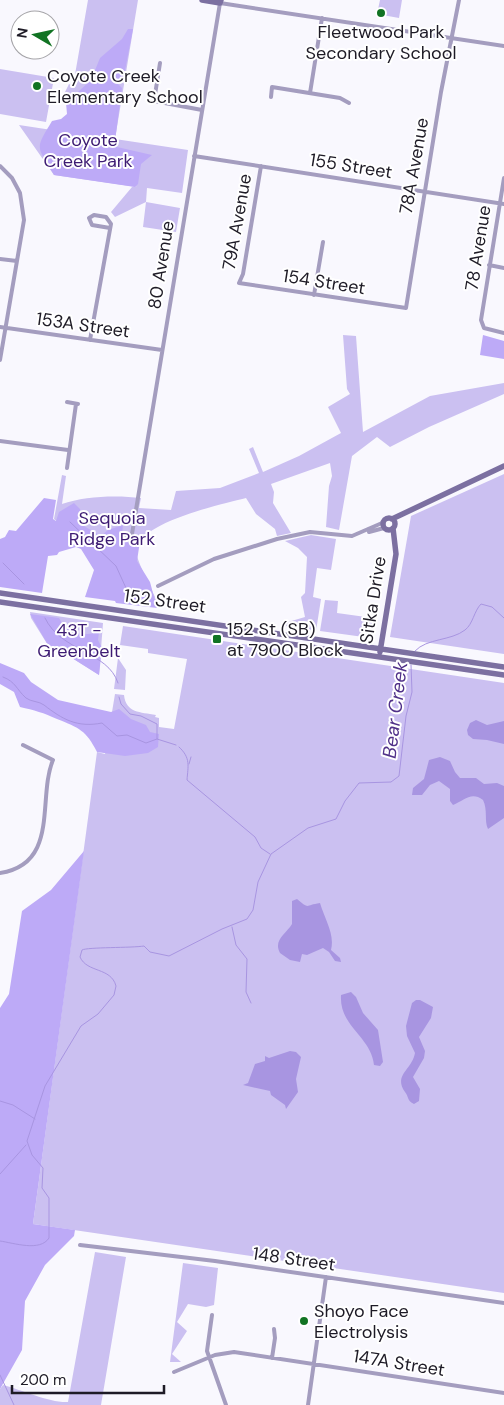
<svg xmlns="http://www.w3.org/2000/svg" width="504" height="1405" font-family="'DM Sans',sans-serif">
  <style>
    .green { fill: #cbc0f1 }
    .forest { fill: #bdaaf7 }
    .water { fill: #a895e1 }
    .lines { fill: none; stroke-linecap: round; stroke-linejoin: round }
    .stream { stroke: #a895e1; stroke-width: 1 }
    .street { stroke: #a49dbf; stroke-width: 4 }
    .secondary { stroke: #7c70a1; stroke-width: 5.5 }
    .poi-dot { fill: #117323; stroke: #fff; stroke-width: 2 }
    .labels { text-anchor: middle; dominant-baseline: central; stroke-width: 4; stroke-linejoin: round; paint-order: stroke }
    .poi-label { font-size: 18px; fill: #1e1b26; stroke: #fff; text-anchor: start }
    .park-label { font-size: 18px; fill: #3d1b73; stroke: #fff }
    .street-label { font-size: 18px; fill: #1e1b26; stroke: #fff }
    .water-label { font-size: 19px; font-style: italic; fill: #503189; stroke: #fff }
  </style>
  <rect width="100%" height="100%" fill="#f9f8fe"/>
  <path class="green" d="M88 0H138L115 139 188 150 182 193 147 188 146 202 115 217 111 212 132 187H137L54 175 19 125 65 132 71 98 64 94 69 84 73 86Z
    M380 0H402L399 18 377 14Z
    M0 69 54 78 46 122 0 114Z
    M146 202 180 208 176 232 143 227Z
    M343 335 356 336 363 432 430 396 504 383V394L429 427 390 447 377 437 352 456 339 530 326 527 329 486 332 476 330 463 271 484 274 492 273 503 291 533 277 536 275 529 256 514 246 498C223 504 138 522 136 551 136 560 155 596 160 607L115 601 119 573 54 519 62 475 66 476 62 504C84 496 117 495 141 498L139 508 171 510 176 491 220 488 259 473 249 449 253 447 263 472 299 456 341 433 328 407 350 394 347 389Z
    M504 474V654L390 637 411 516Z
    M311 535 336 539 331 570 317 568 313 597 321 599 316 631 293 625 281 627 288 622 305 617 301 597 305 593 307 557 298 548 285 541Z
    M325 600 338 601 337 613 373 618 371 638 320 631Z
    M30 612 103 623 99 675 72 658 51 650 31 618Z
    M123 626 504 683V1293L33 1224 97 752 105 754 115 694 124 695C126 713 140 712 156 715L155 717 159 718V727L174 729 187 659 148 653V649L120 645Z
    M118 658 126 670 125 690 114 689Z
    M95 1252 126 1257 101 1405H0V1389L3 1385C22 1390 50 1403 68 1402Z
    M183 1263 218 1268 214 1305 206 1307 188 1304 177 1322 187 1331 172 1354 181 1362H170Z"/>
  <path class="forest" d="M128 29H133L123 81 118 84 122 88 115 141 117 147 152 155 141 164 138 184 135 187 54 175C37 145 34 151 52 121L61 119 67 114 66 103 91 80 100 58 122 39Z
    M483 335 504 341V359L480 355Z
    M44 498 56 500 53 519 56 521 59 512 74 503 80 509 84 526 101 536 108 530 123 525 122 534 124 541 132 544 140 541 137 561 150 582 157 608 116 603 115 601 85 597 94 570 81 549 76 547 59 552 57 555 48 556 42 593 0 587V539L5 537 9 530 16 531Z
    M30 614 59 618C66 632 84 637 99 632L98 640 102 648 99 675 72 658 51 650Z
    M0 663 24 673 31 682 58 700 111 712 119 709 131 719 146 725 150 732 159 734 158 747 148 753 125 756 97 752C86 730 79 728 57 719 44 713 34 710 20 707L14 692 0 684Z
    M84 851 33 1224 75 1230 74 1236 45 1265 25 1301 22 1350 0 1389V1008L9 994 22 911 51 890Z"/>
  <path class="water" d="M476 720 487 725 504 721V744L487 740 473 739 468 735 467 730 470 723Z
    M440 757 450 761 455 772 460 778H476L484 784 497 783 504 786V818L488 829C484 821 488 810 483 800 471 791 464 801 453 805L450 801V789L439 781 430 785 422 795H412L413 788 424 779 429 760Z
    M297 899C310 910 305 905 320 903 325 920 335 934 331 950L340 958 341 962 335 961 329 952 323 948 307 955 302 954 300 962 290 960 280 953C273 940 286 934 292 924V901Z
    M351 992 356 997 363 1013 378 1030 383 1062 380 1066 374 1065C371 1036 339 1027 341 995Z
    M416 1000H420L433 1007 431 1018 419 1037 425 1051 424 1058 413 1077 420 1089 419 1101 414 1104C407 1101 409 1097 405 1092 393 1075 412 1070 415 1053L407 1036 406 1026 412 1003Z
    M290 1051 296 1052 301 1057 296 1079 298 1092 286 1109 285 1105 271 1095 270 1091 243 1085 248 1083 255 1064 265 1061V1056L269 1058Z"/>
  <g class="lines">
    <path class="stream" d="M70 522 116 566 126 588 133 594
      M3 563 24 584
      M45 618C61 652 108 651 118 683
      M415 651C427 638 451 641 465 630 473 624 474 611 481 604L492 607 504 618
      M3 677C16 682 16 689 26 698 31 702 39 701 44 705 62 719 77 728 102 723L117 736 127 735 146 743 157 739
      M119 697 121 704 130 714 141 716 157 724V739L176 745
      M179 747C191 758 188 766 187 780L255 837 261 848 270 854
      M189 764 191 757
      M232 927 236 945 247 959 246 992 251 1003
      M0 1101 13 1105 35 1119
      M0 1174 26 1145
      M0 1241C14 1243 40 1252 49 1238V1198L42 1188 43 1168 32 1155 27 1141 45 1086 81 1026 98 1014 114 995 116 986C111 967 87 973 80 957L82 950C87 947 132 948 144 946L150 952 169 956 222 929 247 919 253 910 258 882 271 854 308 828 336 819 345 801 359 783 391 782 399 776 406 716 412 692 411 665
      M0 1375 14 1405"/>
    <path class="street" d="M160 63 154 101 202 110
      M310 93 322 18
      M271 97 272 87 340 98 349 103
      M194 156 504 204
      M0 166 12 178 20 193 24 220 0 360
      M261 166 243 274 239 283 406 308 441 92 459 0
      M504 178 481 320 484 328 504 333
      M0 259 17 261
      M489 265 504 268
      M314 295 323 242
      M0 327 162 350
      M90 340 111 224 106 217 94 215 89 218 92 225 110 228
      M67 402 78 404
      M0 441 68 450
      M67 468 76 404
      M369 532 384 528
      M132 534 220 3 504 46
      M158 586 214 559 277 539 310 532 352 536 382 523
      M0 873C60 864 37 798 53 760L23 745
      M80 1245 215 1261 504 1303
      M212 1315 207 1351 226 1405
      M272 1358 275 1338 274 1329
      M174 1372 215 1355 234 1352 504 1393
      M308 1405 326 1277"/>
    <path class="secondary" d="M202 0 220 3 221 0
      M383 524a6 6 0 1 1 12 0a6 6 0 1 1-12 0Z
      M392 519 504 466
      M0 593 504 667
      M0 602 504 675
      M380 652 396 554 393 528"/>
  </g>
  <g class="poi-dot">
    <circle cx="381" cy="13" r="5"/>
    <circle cx="37" cy="86" r="5"/>
    <rect x="212" y="634" width="10" height="10" rx="2.5"/>
    <circle cx="304" cy="1321" r="5"/>
  </g>
  <g class="labels">
    <g class="poi-label">
      <text x="381" y="32" text-anchor="middle">Fleetwood Park<tspan x="381" dy="21">Secondary School</tspan></text>
      <text x="47" y="76">Coyote Creek<tspan x="47" dy="21">Elementary School</tspan></text>
      <text x="227" y="629">152 St (SB)<tspan x="227" dy="21">at 7900 Block</tspan></text>
      <text x="314" y="1311">Shoyo Face<tspan x="314" dy="21">Electrolysis</tspan></text>
    </g>
    <g class="park-label">
      <text x="88" y="140">Coyote<tspan x="88" dy="21">Creek Park</tspan></text>
      <text x="112" y="518">Sequoia<tspan x="112" dy="21">Ridge Park</tspan></text>
      <text x="79" y="630">43T -<tspan x="79" dy="21">Greenbelt</tspan></text>
    </g>
    <g class="street-label">
      <text transform="translate(351 166) rotate(9)">155 Street</text>
      <text transform="translate(414 166) rotate(-80)">78A Avenue</text>
      <text transform="translate(237 222) rotate(-80)">79A Avenue</text>
      <text transform="translate(478 248) rotate(-81)">78 Avenue</text>
      <text transform="translate(161 265) rotate(-81)">80 Avenue</text>
      <text transform="translate(324 282) rotate(9)">154 Street</text>
      <text transform="translate(83 325) rotate(8)">153A Street</text>
      <text transform="translate(373 600) rotate(-81)">Sitka Drive</text>
      <text transform="translate(165 601) rotate(8)">152 Street</text>
      <text transform="translate(294 1259) rotate(8)">148 Street</text>
      <text transform="translate(399 1363) rotate(9)">147A Street</text>
    </g>
    <g class="water-label">
      <text transform="translate(395 710) rotate(-83)">Bear Creek</text>
    </g>
  </g>
  <g transform="translate(35 35) rotate(279)"><circle r="24" fill="#ffffff" stroke="#a5a4a8"/>
  <path d="M0-4L9 19L0 12L-9 19Z" fill="#117323"/>
  <text y="-8" font-size="14" font-weight="bold" text-anchor="middle" fill="#1e1b26">N</text>
  </g>
  <path d="M12 1385v8h152v-8" fill="none" stroke="#1e1b26" stroke-width="2.5"/>
  <text x="20" y="1385" font-size="15" fill="#1e1b26" stroke="#ffffff" stroke-width="4" paint-order="stroke">200 m</text>
</svg>
